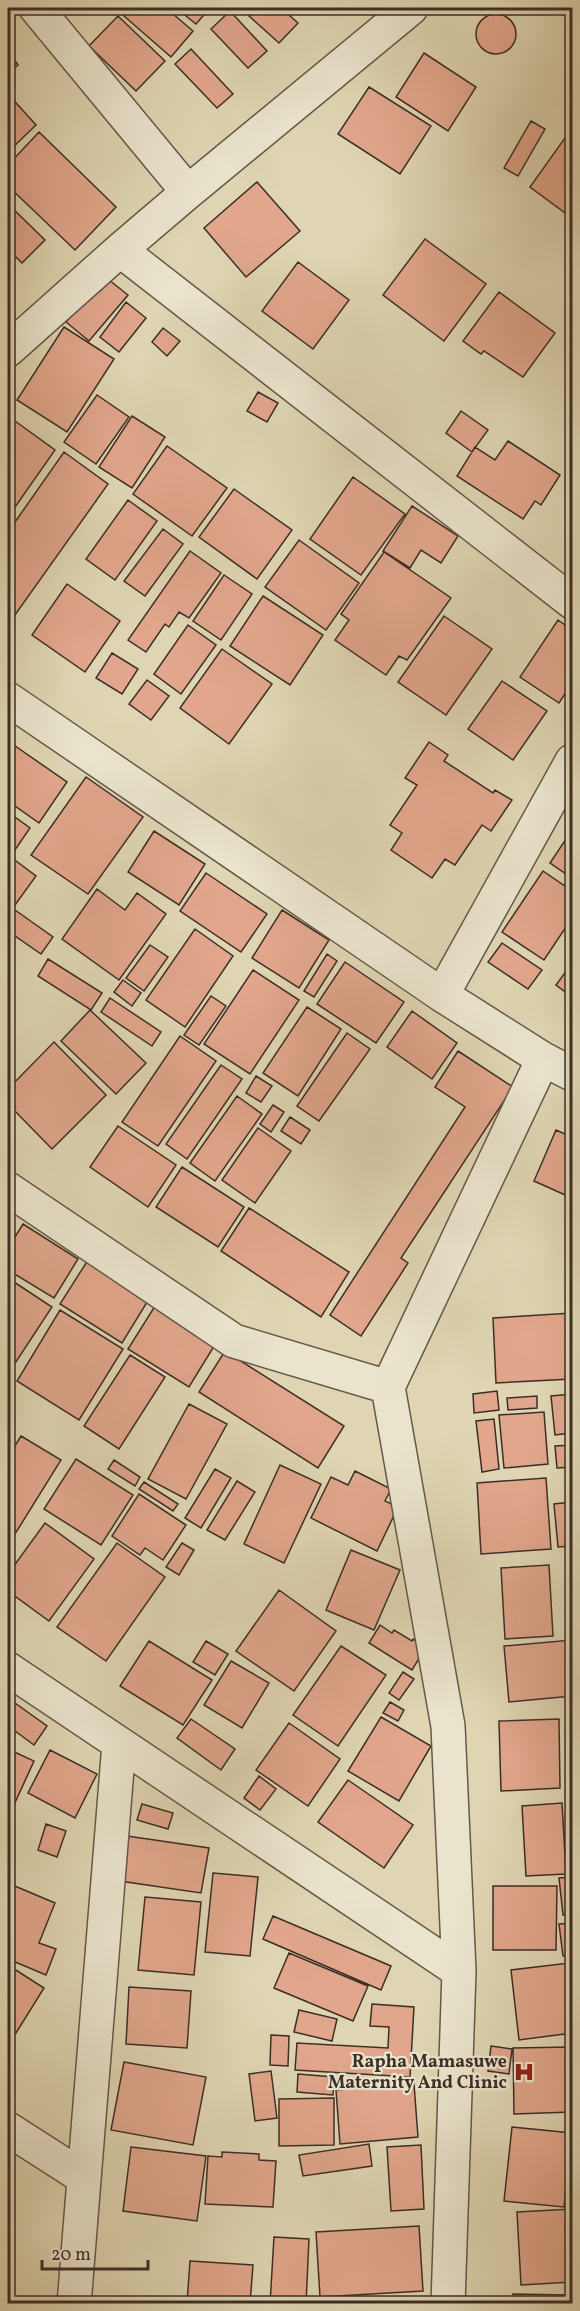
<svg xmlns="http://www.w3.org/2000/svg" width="580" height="2311" font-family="Vollkorn,serif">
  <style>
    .building { fill: #e1a68c; stroke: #3d2e27; stroke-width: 1.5 }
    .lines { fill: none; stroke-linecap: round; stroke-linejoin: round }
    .minor-casing { stroke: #66584a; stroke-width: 36 }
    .minor { stroke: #eae4cd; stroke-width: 33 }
    .labels { text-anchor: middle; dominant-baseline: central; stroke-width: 4.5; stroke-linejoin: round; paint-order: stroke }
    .poi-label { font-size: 18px; font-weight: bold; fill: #3d2e27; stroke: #eae4cd; text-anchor: end }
  </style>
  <rect width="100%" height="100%" fill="#dfd5b2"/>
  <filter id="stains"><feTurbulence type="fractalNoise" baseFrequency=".00333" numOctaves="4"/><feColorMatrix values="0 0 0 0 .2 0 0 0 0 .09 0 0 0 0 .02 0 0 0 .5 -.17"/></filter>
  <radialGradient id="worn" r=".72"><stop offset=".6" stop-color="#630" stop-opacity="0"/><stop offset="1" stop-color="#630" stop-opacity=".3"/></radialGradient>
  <path class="building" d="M132 8H166L193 31 171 57 124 16Z
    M176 8H210L196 24Z
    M240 8H281L298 23 279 43Z
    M230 11 267 51 248 68 211 29Z
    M476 34a20 20 0 1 1 40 0a20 20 0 1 1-40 0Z
    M118 16 165 61 136 91 89 46Z
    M191 49 233 94 217 108 175 64Z
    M8 51 18 65 8 74Z
    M424 53 476 87 448 131 396 97Z
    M369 87 431 126 400 174 338 134Z
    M8 94 36 125 8 152Z
    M531 121 545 129 518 176 504 168Z
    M572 128V218L530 187Z
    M39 132 116 207 75 250 8 186V165Z
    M257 182 300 231 246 277 204 228Z
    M8 204 45 240 22 263 8 249Z
    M425 239 486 284 444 341 383 295Z
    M298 262 349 300 313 349 262 311Z
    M104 276 128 295 89 341 66 322Z
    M499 292 555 333 523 377 484 351 481 354 463 341Z
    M126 302 146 318 119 352 100 337Z
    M64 327 114 359 67 432 17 400Z
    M163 328 180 341 167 356 152 342Z
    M258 392 278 403 267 422 247 411Z
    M97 395 129 417 96 464 64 442Z
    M461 411 488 430 472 452 446 433Z
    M8 416 55 450 13 510 8 506Z
    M132 416 165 437 132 488 99 467Z
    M508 441 560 475 541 505 535 501 523 519 457 476 475 447 495 460Z
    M167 446 227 488 192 536 133 494Z
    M64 452 108 484 15 615 8 609V532Z
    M353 477 405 514 361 575 310 539Z
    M234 489 292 530 257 579 199 537Z
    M128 500 157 521 115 580 86 559Z
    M412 506 458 536 441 563 421 550 410 568 383 551Z
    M163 529 183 544 145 596 124 581Z
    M299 540 359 583 326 630 265 587Z
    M190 551 221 573 189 618 179 612 169 627 165 624 146 652 128 640Z
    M384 552 451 598 407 660 399 656 386 675 335 640 349 620 341 614Z
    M224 575 252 594 221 640 193 621Z
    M67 584 120 621 85 672 32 635Z
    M263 596 323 635 290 685 230 646Z
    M444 616 492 649 446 715 398 682Z
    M558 620 572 630V683L559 703 520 677Z
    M188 625 216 645 181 694 154 674Z
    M222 649 272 684 229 744 180 708Z
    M112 653 138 669 122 694 96 678Z
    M147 680 169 696 151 720 129 704Z
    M502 681 547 711 513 760 468 729Z
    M8 741 67 782 39 823 8 801Z
    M429 742 448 755 444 761 493 793 495 790 512 800 491 831 482 825 455 865 445 859 432 878 391 850 402 833 390 825 417 785 405 778Z
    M86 777 143 817 88 894 31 855Z
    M8 812 30 828 8 860Z
    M572 830V878L550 863Z
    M154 831 205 864 179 905 128 872Z
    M12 858 36 876 15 905 8 900V865Z
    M543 871 572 891V918L544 960 502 932Z
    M206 873 267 914 241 952 180 911Z
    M97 889 125 910 137 893 166 914 119 980 62 939Z
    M15 910 53 937 41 954 8 931V911L12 914Z
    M282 910 329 940 299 988 252 958Z
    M195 929 233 956 185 1027 146 1000Z
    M502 943 542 970 528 989 488 962Z
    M150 945 168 957 144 991 126 978Z
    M327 954 337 961 314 997 304 991Z
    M48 959 102 993 91 1010 38 976Z
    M345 962 404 1002 376 1043 317 1004Z
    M572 963V997L556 985Z
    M253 970 299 1000 250 1074 204 1044Z
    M123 980 141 993 132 1006 114 992Z
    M211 996 226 1006 199 1045 184 1035Z
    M110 998 161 1032 152 1046 101 1012Z
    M307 1007 341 1029 298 1096 263 1073Z
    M90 1010 146 1063 116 1094 61 1041Z
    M412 1011 457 1043 432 1079 387 1047Z
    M347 1033 370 1049 319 1121 297 1106Z
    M180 1036 216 1061 158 1146 122 1122Z
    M54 1042 106 1095 52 1149 8 1104V1089Z
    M458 1051 513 1087 401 1258 408 1263 361 1336 330 1315 465 1107 435 1087Z
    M221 1065 242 1079 187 1159 166 1144Z
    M256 1076 272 1086 261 1102 246 1093Z
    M237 1096 262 1114 215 1181 190 1163Z
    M273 1105 284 1112 271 1132 260 1124Z
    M290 1117 310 1130 301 1144 281 1131Z
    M118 1126 176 1165 148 1207 90 1167Z
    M258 1128 291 1151 255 1203 222 1180Z
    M556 1130 572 1137V1198L534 1181Z
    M182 1167 244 1207 218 1247 156 1207Z
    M249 1208 349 1272 321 1317 221 1251Z
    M23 1224 78 1259 54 1298 8 1270V1248Z
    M88 1260 149 1299 122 1343 60 1304Z
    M14 1282 52 1307 8 1374V1292Z
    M155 1306 216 1343 189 1387 128 1349Z
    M60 1310 123 1349 79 1420 17 1381Z
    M572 1313V1379L496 1383 493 1318Z
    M225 1351 344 1426 318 1468 199 1392Z
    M130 1355 165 1377 119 1449 84 1426Z
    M497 1391 499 1410 474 1413 473 1394Z
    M572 1394V1433L555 1435 551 1396Z
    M537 1396V1408L508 1410 507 1398Z
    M189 1404 227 1424 186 1499 148 1479Z
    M544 1412 548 1464 504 1468 499 1415Z
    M494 1419 499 1469 482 1472 476 1421Z
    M21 1436 61 1460 15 1534 8 1529V1457Z
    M572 1445V1467L557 1468 555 1446Z
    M76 1459 133 1495 101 1545 44 1509Z
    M114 1460 140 1477 135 1486 108 1469Z
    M280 1465 321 1484 284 1563 244 1544Z
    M215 1469 231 1478 201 1528 185 1518Z
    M355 1471 391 1489 385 1501 398 1507 377 1551 311 1518 331 1477 348 1485Z
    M546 1478 551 1549 481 1554 477 1483Z
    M237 1481 255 1492 225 1540 207 1530Z
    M144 1482 178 1504 173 1511 139 1489Z
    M139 1494 186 1525 163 1560 145 1548 140 1555 112 1536Z
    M572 1502V1546L558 1547 554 1504Z
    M45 1523 94 1559 49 1621 8 1591V1574Z
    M117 1543 165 1577 106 1661 57 1627Z
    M182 1543 194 1550 179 1575 166 1567Z
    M351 1550 400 1570 374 1630 326 1610Z
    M549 1565 553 1636 505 1639 501 1568Z
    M279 1590 336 1631 294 1691 236 1651Z
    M380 1625 392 1633 394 1630 412 1641 413 1639 426 1647 412 1670 369 1643Z
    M572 1640V1696L509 1702 504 1646Z
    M149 1641 212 1680 183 1725 120 1686Z
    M206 1641 228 1654 215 1675 193 1662Z
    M341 1646 386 1675 338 1746 293 1715Z
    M231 1661 269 1683 242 1728 204 1705Z
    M403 1672 414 1679 399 1700 389 1693Z
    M8 1698 47 1726 34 1745 11 1728 8 1733Z
    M390 1702 404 1710 398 1721 383 1713Z
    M381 1717 431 1746 399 1801 348 1771Z
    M191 1719 235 1749 221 1770 177 1738Z
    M559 1719 560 1788 501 1791 499 1721Z
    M568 1719H572V1758H570Z
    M289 1723 340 1759 308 1806 256 1770Z
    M8 1749 34 1761 8 1818Z
    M50 1750 97 1774 75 1818 28 1793Z
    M567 1765H572V1792H569Z
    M259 1776 276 1789 260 1810 244 1798Z
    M348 1780 413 1825 384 1868 318 1822Z
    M562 1803 566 1874 526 1876 522 1806Z
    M142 1804 173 1813 168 1829 137 1820Z
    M46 1824 66 1831 57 1857 38 1850Z
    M127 1836 209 1848 201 1893 120 1881Z
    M213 1873 258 1877 250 1956 205 1952Z
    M572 1877V1914L563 1915 559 1878Z
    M10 1884 55 1903 39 1943 56 1949 46 1975 8 1959V1890Z
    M493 1886H557L556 1950H493Z
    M145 1897 201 1902 194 1975 138 1970Z
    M273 1916 391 1966 381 1990 263 1939Z
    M572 1923V1955L563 1956 559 1924Z
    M289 1953 368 1986 353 2021 274 1988Z
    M569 1963 572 1996V2033L519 2040 511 1970Z
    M8 1965 44 1988 16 2033 8 2028Z
    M129 1987 191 1991 187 2048 126 2044Z
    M372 2004 414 2007 410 2077 295 2070 297 2043 388 2048 389 2027 370 2026Z
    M299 2010 337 2019 332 2041 294 2032Z
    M271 2035 289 2036 288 2066 270 2065Z
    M491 2046 512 2049 509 2074 488 2071Z
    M572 2047V2112L514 2114 513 2048Z
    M124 2062 206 2077 193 2145 111 2130Z
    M271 2071 277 2118 255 2121 249 2074Z
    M298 2074 334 2077 333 2095 297 2092Z
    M414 2084 418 2137 340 2144 336 2090Z
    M334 2098V2145L279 2146V2099Z
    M512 2127 572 2133 564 2207 504 2201Z
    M369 2144 372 2166 303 2176 299 2155Z
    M421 2145 424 2209 391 2211 387 2147Z
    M131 2147 206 2156 197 2221 123 2211Z
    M222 2152 259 2154V2160L276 2161 273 2207 205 2204 208 2156 222 2157Z
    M572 2209V2282L521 2285 517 2212Z
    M419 2226 423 2291 320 2297 316 2232Z
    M274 2237 309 2239 306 2304H270Z
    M8 2254 14 2255 10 2294H8Z
    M190 2261 253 2265 250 2304 187 2303Z
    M513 2294 569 2295V2304H513Z"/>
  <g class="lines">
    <g class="minor-casing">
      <path id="minor" d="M36 8 188 192 120 250 572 602
        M188 192 411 8
        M8 350 120 250
        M8 699 442 995 543 1059 572 1074
        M442 995 572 761
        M8 1189 234 1341 388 1387
        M8 1669 459 1971
        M8 2129 83 2177
        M74 2304 119 1744
        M448 2304 459 1971 448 1726 388 1387 543 1059"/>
    </g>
    <use href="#minor" class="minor"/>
  </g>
  <defs>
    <g id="hospital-bare" transform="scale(1.62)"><path d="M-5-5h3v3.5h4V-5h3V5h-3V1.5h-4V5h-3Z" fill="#8f2418" stroke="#eae4cd" stroke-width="2.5" paint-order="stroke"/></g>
  </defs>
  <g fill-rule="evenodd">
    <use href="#hospital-bare" x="524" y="2072"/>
  </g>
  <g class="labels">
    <g class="poi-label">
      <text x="507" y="2062">Rapha Mamasuwe<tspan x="507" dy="21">Maternity And Clinic</tspan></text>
    </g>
  </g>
  <rect width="580" height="2311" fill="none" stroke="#dfd5b2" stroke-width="30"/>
  <rect x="9" y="9" width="562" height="2293" fill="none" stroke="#3d2e27" stroke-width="3"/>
  <rect x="15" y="15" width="550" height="2281" fill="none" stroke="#3d2e27" stroke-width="1.5"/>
  <path d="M42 2260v9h106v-9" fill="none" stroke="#3d2e27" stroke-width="3"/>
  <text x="51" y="2260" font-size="18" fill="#3d2e27" stroke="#eae4cd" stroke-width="4.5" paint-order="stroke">20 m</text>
  <rect width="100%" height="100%" filter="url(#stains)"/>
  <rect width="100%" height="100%" fill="url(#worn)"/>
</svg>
